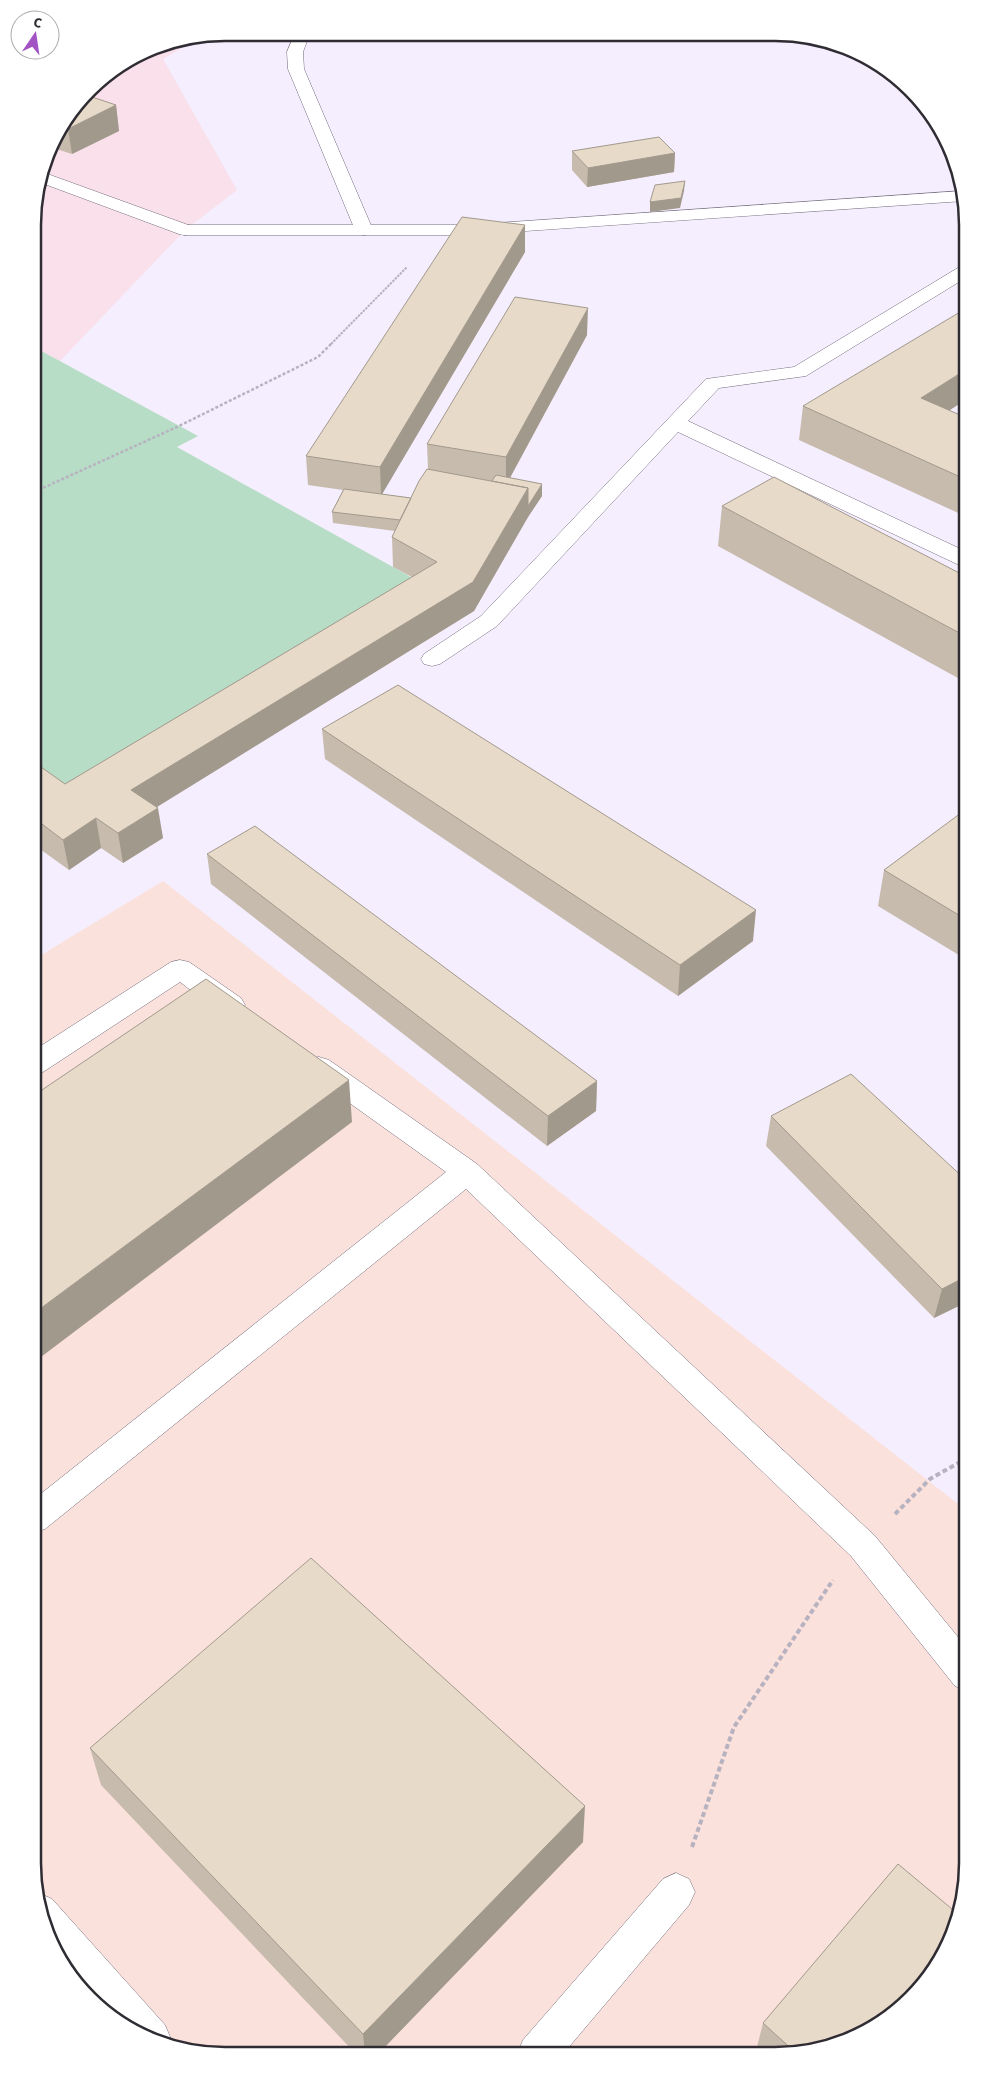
<svg xmlns="http://www.w3.org/2000/svg" width="1000" height="2088" font-family="'Source Sans 3',sans-serif">
  <style>
    .education { fill: #f9e0ea }
    .medical { fill: #fbe1dc }
    .green { fill: #b8ddc7 }
    .lines { fill: none; stroke-linecap: round; stroke-linejoin: round }
    .service-casing { stroke: #736c7c; stroke-width: 1 }
    .minor-casing { stroke: #736c7c; stroke-width: 1 }
    .path-far2 { stroke: #b7b2bf; stroke-width: 2; stroke-dasharray: 2.5 1; stroke-linecap: butt }
    .path-far1 { stroke: #b7b2bf; stroke-width: 2.5; stroke-dasharray: 3 2; stroke-linecap: butt }
    .path { stroke: #b7b2bf; stroke-width: 4; stroke-dasharray: 5 3; stroke-linecap: butt }
    .service { fill: #fff; fill-rule: evenodd }
    .minor { fill: #fff; fill-rule: evenodd }
    .wall { fill: #c7bbad }
    .shaded-wall { fill: #a2998d }
    .building { fill: #e7dac9; stroke: #a2998d }
    .rim { fill: none; stroke: #2f2c33; stroke-width: 2.5 }
  </style>
  <rect width="100%" height="100%" fill="#f5eefe"/>
  <path class="education" d="M199 38 163 59 237 190 185 230 60 361 34 347V200L52 139 98 80 151 47Z"/>
  <path class="medical" d="M163 881 967 1511V1876L953 1937 775 2055 188 2052 140 2036 98 2008 58 1960 39 1913 33 1863V960Z"/>
  <path class="green" d="M34 347 198 436 177 447 438 592 70 814 34 788Z"/>
  <g class="lines">
    <g class="service-casing">
      <path id="service" d="M295 33H310L303 52 304 69 373 230 370 234 364 235 358 234 355 230 288 69 287 52Z
        M42 172 191 226 194 230 191 234 185 235 179 234 39 182Z
        M967 265V277L806 376 719 388 688 421 967 552V566L959 565 678 432 497 626 440 664 432 666 424 664 421 659 424 654 481 616 706 379 794 367 961 266Z
        M180 960 189 962 241 998 245 1005 241 1012C219 1018 197 994 180 982L43 1072 33 1075V1051L171 962Z
        M319 1057 329 1060 477 1164 875 1536 967 1648V1691L955 1686 851 1556 466 1189 45 1529 33 1533V1500L446 1172 309 1074 305 1067 309 1060Z
        M676 1873 689 1879 695 1892 689 1905 563 2054H517L523 2040 663 1879Z
        M39 1893 52 1899 165 2025 171 2039 168 2045C159 2042 148 2040 139 2035 87 2007 44 1954 37 1894Z"/>
    </g>
    <g class="minor-casing">
      <path id="minor" d="M963 191 964 201 467 235H185L179 234 176 230 179 226 185 225H467Z"/>
    </g>
    <path class="path-far2" d="M331 344 407 267"/>
    <path class="path-far1" d="M34 492 179 426 318 357 332 343"/>
    <path class="path" d="M895 1514 930 1479 967 1458
      M692 1847 734 1727 833 1580"/>
    <use href="#service" class="service"/>
    <use href="#minor" class="minor"/>
  </g>
  <path class="wall" d="M86 95 116 105 119 131 72 154 50 147 52 139Z
    M572 151 675 153 674 172 587 187 572 170Z
    M525 225V252L382 494 411 498 428 469 427 444 587 335 510 478 542 496 528 517 474 611 156 807 163 838 123 863 101 848 69 870 33 844 34 762 65 784 412 577 393 567 392 537 395 531 333 523 332 512 343 490 308 485 306 456Z
    M967 399 949 410 967 418V517L799 440 803 406Z
    M722 506 967 577V683L718 546Z
    M322 729 753 941 678 996 325 759Z
    M967 811V960L878 906 884 870Z
    M207 854 597 1081 596 1111 547 1146 211 884Z
    M771 1116 967 1302 934 1318 766 1146Z
    M90 1748 583 1842 379 2053H355L101 1785Z
    M763 2023 825 2049 775 2056 756 2055H755Z"/>
  <path class="shaded-wall" d="M116 105 119 131 72 154 68 129Z
    M675 153 674 172 587 187 588 168Z
    M685 181 684 191 680 208 650 212V202Z
    M525 225V252L381 496 380 467Z
    M588 308 587 335 506 485V457Z
    M967 369V399L916 432 921 398Z
    M542 484V496L528 517V506Z
    M528 488V517L474 611 136 820 131 790 473 582Z
    M158 808 163 838 123 863 118 833Z
    M96 818 101 848 69 870 63 840Z
    M756 910 753 941 678 996 680 965Z
    M349 1080 352 1122 33 1363V1314Z
    M597 1081 596 1111 547 1146 548 1116Z
    M967 1276V1302L934 1318 942 1289Z
    M585 1806 583 1842 379 2053H365L363 2034Z"/>
  <path class="building" d="M86 95 116 105 68 129 62 127Z
    M659 137 675 153 588 168 572 151Z
    M685 181 681 198 650 202 655 185Z
    M462 217 525 225 380 467 306 456Z
    M515 297 588 308 506 457 427 444Z
    M965 309 967 310V369L921 398 967 418V480L803 406Z
    M427 469 528 488 473 582 131 790 158 808 118 833 96 818 63 840 34 818V762L65 784 437 562 392 537 419 481Z
    M496 475 542 484 528 506V488L492 481Z
    M774 477 967 577V637L722 506Z
    M344 489 411 498 400 520 332 512Z
    M398 685 756 910 680 965 322 729Z
    M965 810 967 811V920L884 870Z
    M255 826 597 1081 548 1116 207 854Z
    M206 979 349 1080 33 1314V1096Z
    M851 1074 967 1181V1276L942 1289 771 1116Z
    M311 1558 585 1806 363 2034 90 1748Z
    M898 1864 958 1914 953 1937 928 1981 882 2023 825 2049 796 2053 763 2023Z"/>
  <path d="M0 0H1000V2088H0ZM225 41H775A184 184 0 0 1 959 225V1863A184 184 0 0 1 775 2047H225A184 184 0 0 1 41 1863V225A184 184 0 0 1 225 41Z" fill="#fff" fill-rule="evenodd"/>
  <path class="rim" d="M225 41H775A184 184 0 0 1 959 225V1863A184 184 0 0 1 775 2047H225A184 184 0 0 1 41 1863V225A184 184 0 0 1 225 41Z"/>
  <g transform="translate(35 35) rotate(13)"><circle r="24" fill="#ffffff" stroke="#acabad"/>
  <path d="M0-4L9 19L0 12L-9 19Z" fill="#a253c4"/>
  <text y="-8" font-size="14" font-weight="bold" text-anchor="middle" fill="#2f2c33">С</text>
  </g>
</svg>
